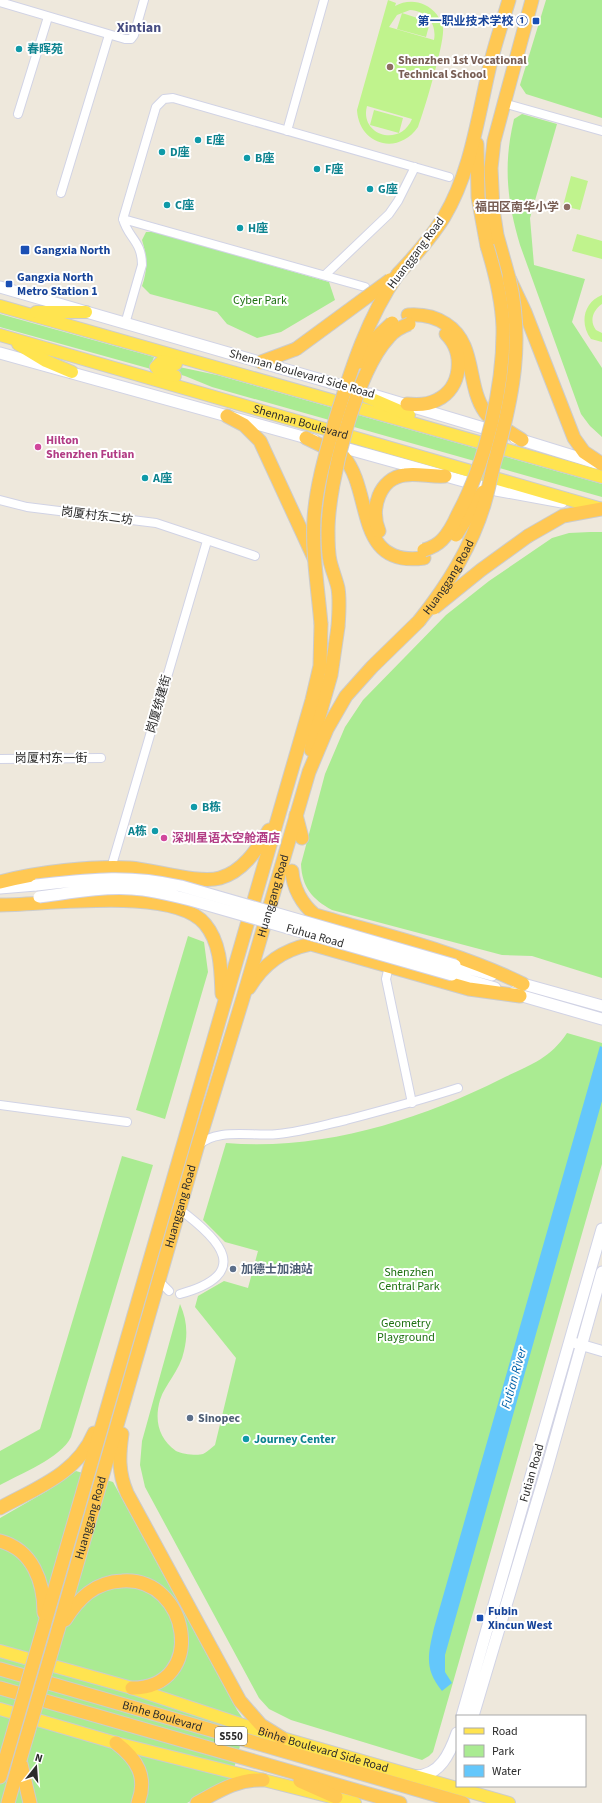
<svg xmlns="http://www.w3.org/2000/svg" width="602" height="1803" font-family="'Source Sans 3','Noto Sans SC',sans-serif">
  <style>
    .green { fill: #aaeb92 }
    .pitch { fill: #c0f38d; fill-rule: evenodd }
    .water { fill: #64c7fb }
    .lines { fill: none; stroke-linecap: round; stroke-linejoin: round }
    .minor-casing { stroke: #d1d3e5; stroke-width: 10 }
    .tertiary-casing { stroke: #d1d3e5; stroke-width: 12 }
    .secondary-casing { stroke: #d1d3e5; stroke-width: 13 }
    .primary-casing { stroke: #ccc; stroke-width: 14 }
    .trunk-casing { stroke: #ccc; stroke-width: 15 }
    .minor { stroke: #fff; stroke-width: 8 }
    .tertiary { stroke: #fff; stroke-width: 10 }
    .secondary { stroke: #fff; stroke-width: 11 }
    .primary { stroke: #ffe450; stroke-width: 12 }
    .trunk { stroke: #ffc853; stroke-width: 13 }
    .secondary-bridge-casing { stroke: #d1d3e5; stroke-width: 13; stroke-linecap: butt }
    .trunk-bridge-casing { stroke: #ccc; stroke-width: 15; stroke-linecap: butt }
    .secondary-bridge { stroke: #fff; stroke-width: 11 }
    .trunk-bridge { stroke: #ffc853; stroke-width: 13 }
    .transit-dot { fill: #1a4fb4; stroke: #fff; stroke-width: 1.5 }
    .culture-dot { fill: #0f9aa8; stroke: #fff; stroke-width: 1.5 }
    .education-dot { fill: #8d6e63; stroke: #fff; stroke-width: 1.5 }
    .hotel-dot { fill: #d1479c; stroke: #fff; stroke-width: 1.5 }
    .service-dot { fill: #5c6f8a; stroke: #fff; stroke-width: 1.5 }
    .labels { text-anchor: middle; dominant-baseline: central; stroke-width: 4; stroke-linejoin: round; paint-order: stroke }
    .shield { fill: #fff; stroke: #6b6b6b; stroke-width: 1 }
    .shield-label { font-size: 11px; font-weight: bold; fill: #2b2b2b }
    .transit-label { font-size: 12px; font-weight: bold; fill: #164399; stroke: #fff; text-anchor: start }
    .culture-label { font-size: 12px; font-weight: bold; fill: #0d838f; stroke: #fff; text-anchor: start }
    .education-label { font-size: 12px; font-weight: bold; fill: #785e54; stroke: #fff; text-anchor: start }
    .street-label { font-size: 12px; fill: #2b2b2b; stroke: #fff }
    .park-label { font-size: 12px; fill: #1f7112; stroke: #fff }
    .hotel-label { font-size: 12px; font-weight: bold; fill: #b23c85; stroke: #fff; text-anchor: start }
    .service-label { font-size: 12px; font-weight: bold; fill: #4e5e75; stroke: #fff; text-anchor: start }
    .water-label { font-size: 13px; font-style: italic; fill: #0062aa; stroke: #fff }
    .quarter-label { font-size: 14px; font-weight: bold; fill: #464c81; stroke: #fff }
  </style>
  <rect width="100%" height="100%" fill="#eee8dc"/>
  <path class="green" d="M546 0H602V118L526 94 520 85Z
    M522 114 557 124 530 218 534 265 585 279 572 322 602 368V437L590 426 581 414 520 245C507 201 503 165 514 119Z
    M146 232H155L329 282 335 300 281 332 257 338 227 324 217 312 150 294 142 286C148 269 147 256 142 240Z
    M0 314 154 357 152 362 151 369 0 327Z
    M165 364 217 375 602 484V497L212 387 185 376 164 370Z
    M590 532H602V978L532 956 502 955 332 910C312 899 302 887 301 864L325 774 345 727 363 700 446 615 489 581 552 538 569 533Z
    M188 936 204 942 208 972 165 1119 136 1110Z
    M567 1033 602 1043V1164L433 1752 429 1756 422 1760 291 1720 269 1709 259 1698 145 1487 140 1465 142 1441 180 1304C187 1320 188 1334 184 1351 180 1371 165 1384 160 1400 154 1421 159 1439 176 1451 182 1454 197 1456 203 1454 207 1452 211 1448 215 1445L236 1358 195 1307 198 1296 224 1281 248 1288 258 1251 225 1242 203 1220 226 1143C321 1151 417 1121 501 1079 529 1065 549 1060 567 1033Z
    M122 1156 153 1165 71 1437C61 1458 20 1474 0 1485V1451L40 1429Z
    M76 1471 113 1482 237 1710 246 1723 231 1780 187 1803H0V1518L47 1491Z"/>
  <path class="pitch" d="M388 0 396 3 395 6C404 1 415 0 425 5 434 9 441 18 443 28 445 42 424 111 418 127 398 156 359 145 357 110ZM410 10C427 11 437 24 434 40L389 27 397 15ZM367 106 412 119C400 148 359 135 367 106Z
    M402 13 430 22 426 37 397 29Z
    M374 110 403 118 399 133 370 125Z
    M571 176 588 181 580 210 563 206Z
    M577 234 602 241V259L572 251Z
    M602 295V304C593 310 589 321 596 330L602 333V342L591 339C579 323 584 302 602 295Z"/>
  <path class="water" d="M600 1046 602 1047V1101L445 1655V1672L452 1683 442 1691C424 1669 428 1655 434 1628Z"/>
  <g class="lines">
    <g class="minor-casing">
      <path id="minor" d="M0 2 125 39H131L134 35 144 0
        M503 103 602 131
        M18 114 48 17
        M287 131 324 0
        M61 193 109 35
        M123 219 365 287
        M325 275 389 214 398 201 415 167
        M125 324 142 265C142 241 128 238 123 219L156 107 164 99 173 98 449 177
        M0 500 27 507 156 523 255 556
        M0 759 101 758
        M111 868 207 541
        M389 966 386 979 412 1103
        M0 1105 127 1122
        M198 1146C215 1127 254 1137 278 1134 301 1132 324 1125 346 1120 384 1110 421 1100 458 1088
        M179 1209C221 1240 253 1274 180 1294
        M159 1281 169 1291"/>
    </g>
    <g class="tertiary-casing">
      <path id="tertiary" d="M575 1343 602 1351"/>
    </g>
    <g class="secondary-casing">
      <path id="secondary" d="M0 287 353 389
        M0 353 314 440
        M370 394 497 432
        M515 438 596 463
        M334 445 496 490 562 502
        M0 888 36 885
        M455 965 492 975
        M452 975 495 988
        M516 982 602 1006
        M512 993 602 1019
        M462 1716 602 1229
        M473 1716 547 1468 602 1272
        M415 1776C440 1776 450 1753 457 1733"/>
    </g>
    <g class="primary-casing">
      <g id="primary">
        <path d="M0 306 602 477"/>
        <path d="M36 312H86"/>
        <path id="s1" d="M0 335 602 509"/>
        <path d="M18 344 46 361 72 372"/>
        <path d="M175 376 159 371 156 367 162 361 176 364"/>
        <path d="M351 390 409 415"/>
        <path id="s2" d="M0 1651 132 1688 282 1738 509 1803"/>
        <path d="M0 1709 116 1743 355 1803"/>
      </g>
    </g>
    <g class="trunk-casing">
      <g id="trunk">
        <path d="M532 0 494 141 491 168 493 209 497 235 509 278 525 312 574 438 584 452 602 464"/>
        <path d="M477 144 478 197 487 246"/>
        <path d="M398 274C415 256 431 238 444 217 472 170 478 114 491 61 496 41 503 20 509 0"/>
        <path d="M408 315C422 314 434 316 446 324 477 344 466 385 485 412 494 424 510 432 522 440"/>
        <path d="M261 362 296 349"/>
        <path d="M407 404C417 405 428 405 437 400 462 388 465 353 446 334"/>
        <path d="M227 416 244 425 260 441 314 558"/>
        <path d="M306 438 343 456C374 491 353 568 424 558"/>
        <path d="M379 531C370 509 379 478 405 475 418 473 431 477 445 476"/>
        <path d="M528 536 563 516 602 509"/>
        <path d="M311 750 315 731 331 675 338 627"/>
        <path d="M296 815 302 838"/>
        <path d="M292 871C293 888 302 904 315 915 384 935 459 952 523 984"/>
        <path d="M0 882C38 872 91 866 130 868 155 870 199 884 220 878 244 871 257 849 269 830"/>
        <path d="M0 905C47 905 174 886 205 924 221 943 221 970 222 994"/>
        <path d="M249 988C264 963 283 950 311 944L469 989 520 996"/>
        <path d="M122 1434C119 1455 118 1472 127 1493L240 1701 261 1725 282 1738"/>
        <path d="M0 1508C36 1488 77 1474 94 1433"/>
        <path d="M0 1541C33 1550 44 1582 44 1613"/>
        <path d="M65 1620C79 1598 95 1582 122 1581 190 1576 208 1688 132 1688"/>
        <path d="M44 1626 312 700 320 666 321 624"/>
        <path id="s3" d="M58 1630 197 1148 243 998 309 772 327 729 346 696 372 667 419 621"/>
        <path id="s4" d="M0 1669 463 1803"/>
        <path d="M0 1688 400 1803"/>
        <path d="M116 1743C137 1759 148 1777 138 1803"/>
        <path d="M21 1764 30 1803"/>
        <path d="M0 1777 6 1757"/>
        <path d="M300 1781 336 1797"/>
        <path d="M8 1803 20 1760"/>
        <path d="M197 1803C219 1791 237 1779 263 1780"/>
      </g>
    </g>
    <use href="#minor" class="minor"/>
    <use href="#tertiary" class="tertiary"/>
    <use href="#secondary" class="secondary"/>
    <use href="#primary" class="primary"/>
    <use href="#trunk" class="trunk"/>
    <g class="secondary-bridge-casing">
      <path id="secondary-bridge" d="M36 885C90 879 127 874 181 886L455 965
        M39 897C70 893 101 887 132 889 152 890 171 895 190 900L452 975"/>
    </g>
    <g class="trunk-bridge-casing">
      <g id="trunk-bridge">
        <path d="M296 349 390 280"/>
        <path d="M360 362 379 335 392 323"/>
        <path d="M456 535 483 492"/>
        <path d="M424 550C431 548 437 545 442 540 449 533 454 523 458 514 486 462 504 386 503 327 502 299 495 272 487 246"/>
        <path d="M434 608 481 570 528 536"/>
        <path id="s5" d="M419 621C447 586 471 548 484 505 489 489 491 473 496 457 513 396 524 341 509 278"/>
        <path d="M321 624C318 589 312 554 314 519 316 486 326 453 335 421 351 370 367 318 398 274"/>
        <path d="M338 627C339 614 340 600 338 588 336 579 332 570 330 561 328 552 328 541 328 531 328 483 356 372 389 337 394 331 401 327 409 324"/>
        <path d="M6 1757 44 1626"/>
        <path d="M20 1760 58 1630"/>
      </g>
    </g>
    <use href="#secondary-bridge" class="secondary-bridge"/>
    <use href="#trunk-bridge" class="trunk-bridge"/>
  </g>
  <g class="transit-dot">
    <rect x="532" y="17" width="8" height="8" rx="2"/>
    <rect x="20" y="245" width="10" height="10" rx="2"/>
    <rect x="5" y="280" width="8" height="8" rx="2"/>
    <rect x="476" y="1614" width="8" height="8" rx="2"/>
  </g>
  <g class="culture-dot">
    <circle cx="19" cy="49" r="4"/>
    <circle cx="198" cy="140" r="4"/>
    <circle cx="162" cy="152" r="4"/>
    <circle cx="247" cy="158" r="4"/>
    <circle cx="317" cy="169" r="4"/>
    <circle cx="370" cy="189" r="4"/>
    <circle cx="167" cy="205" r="4"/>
    <circle cx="240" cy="228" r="4"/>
    <circle cx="145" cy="478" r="4"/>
    <circle cx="194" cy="807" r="4"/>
    <circle cx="155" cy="831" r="4"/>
    <circle cx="246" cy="1439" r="4"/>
  </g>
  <g class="education-dot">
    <circle cx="390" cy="67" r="4"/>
    <circle cx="567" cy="207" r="4"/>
  </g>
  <g class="hotel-dot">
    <circle cx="38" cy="447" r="4"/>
    <circle cx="164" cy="838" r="4"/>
  </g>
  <g class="service-dot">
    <circle cx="233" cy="1269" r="4"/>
    <circle cx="190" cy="1418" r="4"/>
  </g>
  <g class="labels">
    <rect class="shield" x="215" y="1727" width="32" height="18" rx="3"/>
    <g class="shield-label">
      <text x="231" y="1736">S550</text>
    </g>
    <g class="transit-label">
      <text x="528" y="21" text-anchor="end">第一职业技术学校 ①</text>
      <text x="34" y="250">Gangxia North</text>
      <text x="17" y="277">Gangxia North<tspan x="17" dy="14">Metro Station 1</tspan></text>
      <text x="488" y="1611">Fubin<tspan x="488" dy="14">Xincun West</tspan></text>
    </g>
    <g class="culture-label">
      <text x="27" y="49">春晖苑</text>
      <text x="206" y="140">E座</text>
      <text x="170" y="152">D座</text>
      <text x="255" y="158">B座</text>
      <text x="325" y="169">F座</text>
      <text x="378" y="189">G座</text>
      <text x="175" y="205">C座</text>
      <text x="248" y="228">H座</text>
      <text x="153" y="478">A座</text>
      <text x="202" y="807">B栋</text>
      <text x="147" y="831" text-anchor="end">A栋</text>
      <text x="254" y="1439">Journey Center</text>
    </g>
    <g class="education-label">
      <text x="398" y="60">Shenzhen 1st Vocational<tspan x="398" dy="14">Technical School</tspan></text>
      <text x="559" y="207" text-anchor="end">福田区南华小学</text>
    </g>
    <g class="street-label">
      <text transform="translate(416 253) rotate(-53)">Huanggang Road</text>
      <text transform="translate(302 374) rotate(16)">Shennan Boulevard Side Road</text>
      <text stroke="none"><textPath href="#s1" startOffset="313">Shennan Boulevard</textPath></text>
      <text transform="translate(97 516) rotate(7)">岗厦村东二坊</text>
      <text stroke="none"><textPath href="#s5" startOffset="53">Huanggang Road</textPath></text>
      <text transform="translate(159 704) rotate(-74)">岗厦统建街</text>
      <text x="51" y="758">岗厦村东一街</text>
      <text stroke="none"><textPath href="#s3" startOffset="765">Huanggang Road</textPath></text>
      <text transform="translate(315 936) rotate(16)">Fuhua Road</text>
      <text stroke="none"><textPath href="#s3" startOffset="441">Huanggang Road</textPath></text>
      <text transform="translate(532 1473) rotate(-74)">Futian Road</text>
      <text stroke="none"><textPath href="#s3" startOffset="117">Huanggang Road</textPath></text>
      <text stroke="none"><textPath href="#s4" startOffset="169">Binhe Boulevard</textPath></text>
      <text stroke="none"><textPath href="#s2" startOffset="338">Binhe Boulevard Side Road</textPath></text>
    </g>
    <g class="park-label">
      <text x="260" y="300">Cyber Park</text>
      <text x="409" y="1272">Shenzhen<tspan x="409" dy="14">Central Park</tspan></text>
      <text x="406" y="1323">Geometry<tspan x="406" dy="14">Playground</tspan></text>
    </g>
    <g class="hotel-label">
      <text x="46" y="440">Hilton<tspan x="46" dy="14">Shenzhen Futian</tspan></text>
      <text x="172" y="838">深圳星语太空舱酒店</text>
    </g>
    <g class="service-label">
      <text x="241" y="1269">加德士加油站</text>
      <text x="198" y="1418">Sinopec</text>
    </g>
    <g class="water-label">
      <text transform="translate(514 1378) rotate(-74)">Futian River</text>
    </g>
    <g class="quarter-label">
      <text x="139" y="28">Xintian</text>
    </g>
  </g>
  <rect x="456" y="1715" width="130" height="72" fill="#ffffff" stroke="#aaaaaa"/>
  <rect x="464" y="1728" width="20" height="6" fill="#ffe450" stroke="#aaaaaa"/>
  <text x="492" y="1735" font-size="12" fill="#2b2b2b">Road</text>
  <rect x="464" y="1745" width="20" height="12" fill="#aaeb92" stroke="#aaaaaa"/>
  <text x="492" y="1755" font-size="12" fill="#2b2b2b">Park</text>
  <rect x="464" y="1765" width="20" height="12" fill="#64c7fb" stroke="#aaaaaa"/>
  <text x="492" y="1775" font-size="12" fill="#2b2b2b">Water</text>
  <g transform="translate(36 1767) rotate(17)" stroke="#ffffff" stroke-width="3" paint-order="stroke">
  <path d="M0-3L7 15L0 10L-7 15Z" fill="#2b2b2b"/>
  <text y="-6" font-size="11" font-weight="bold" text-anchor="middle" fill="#2b2b2b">N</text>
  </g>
</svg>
